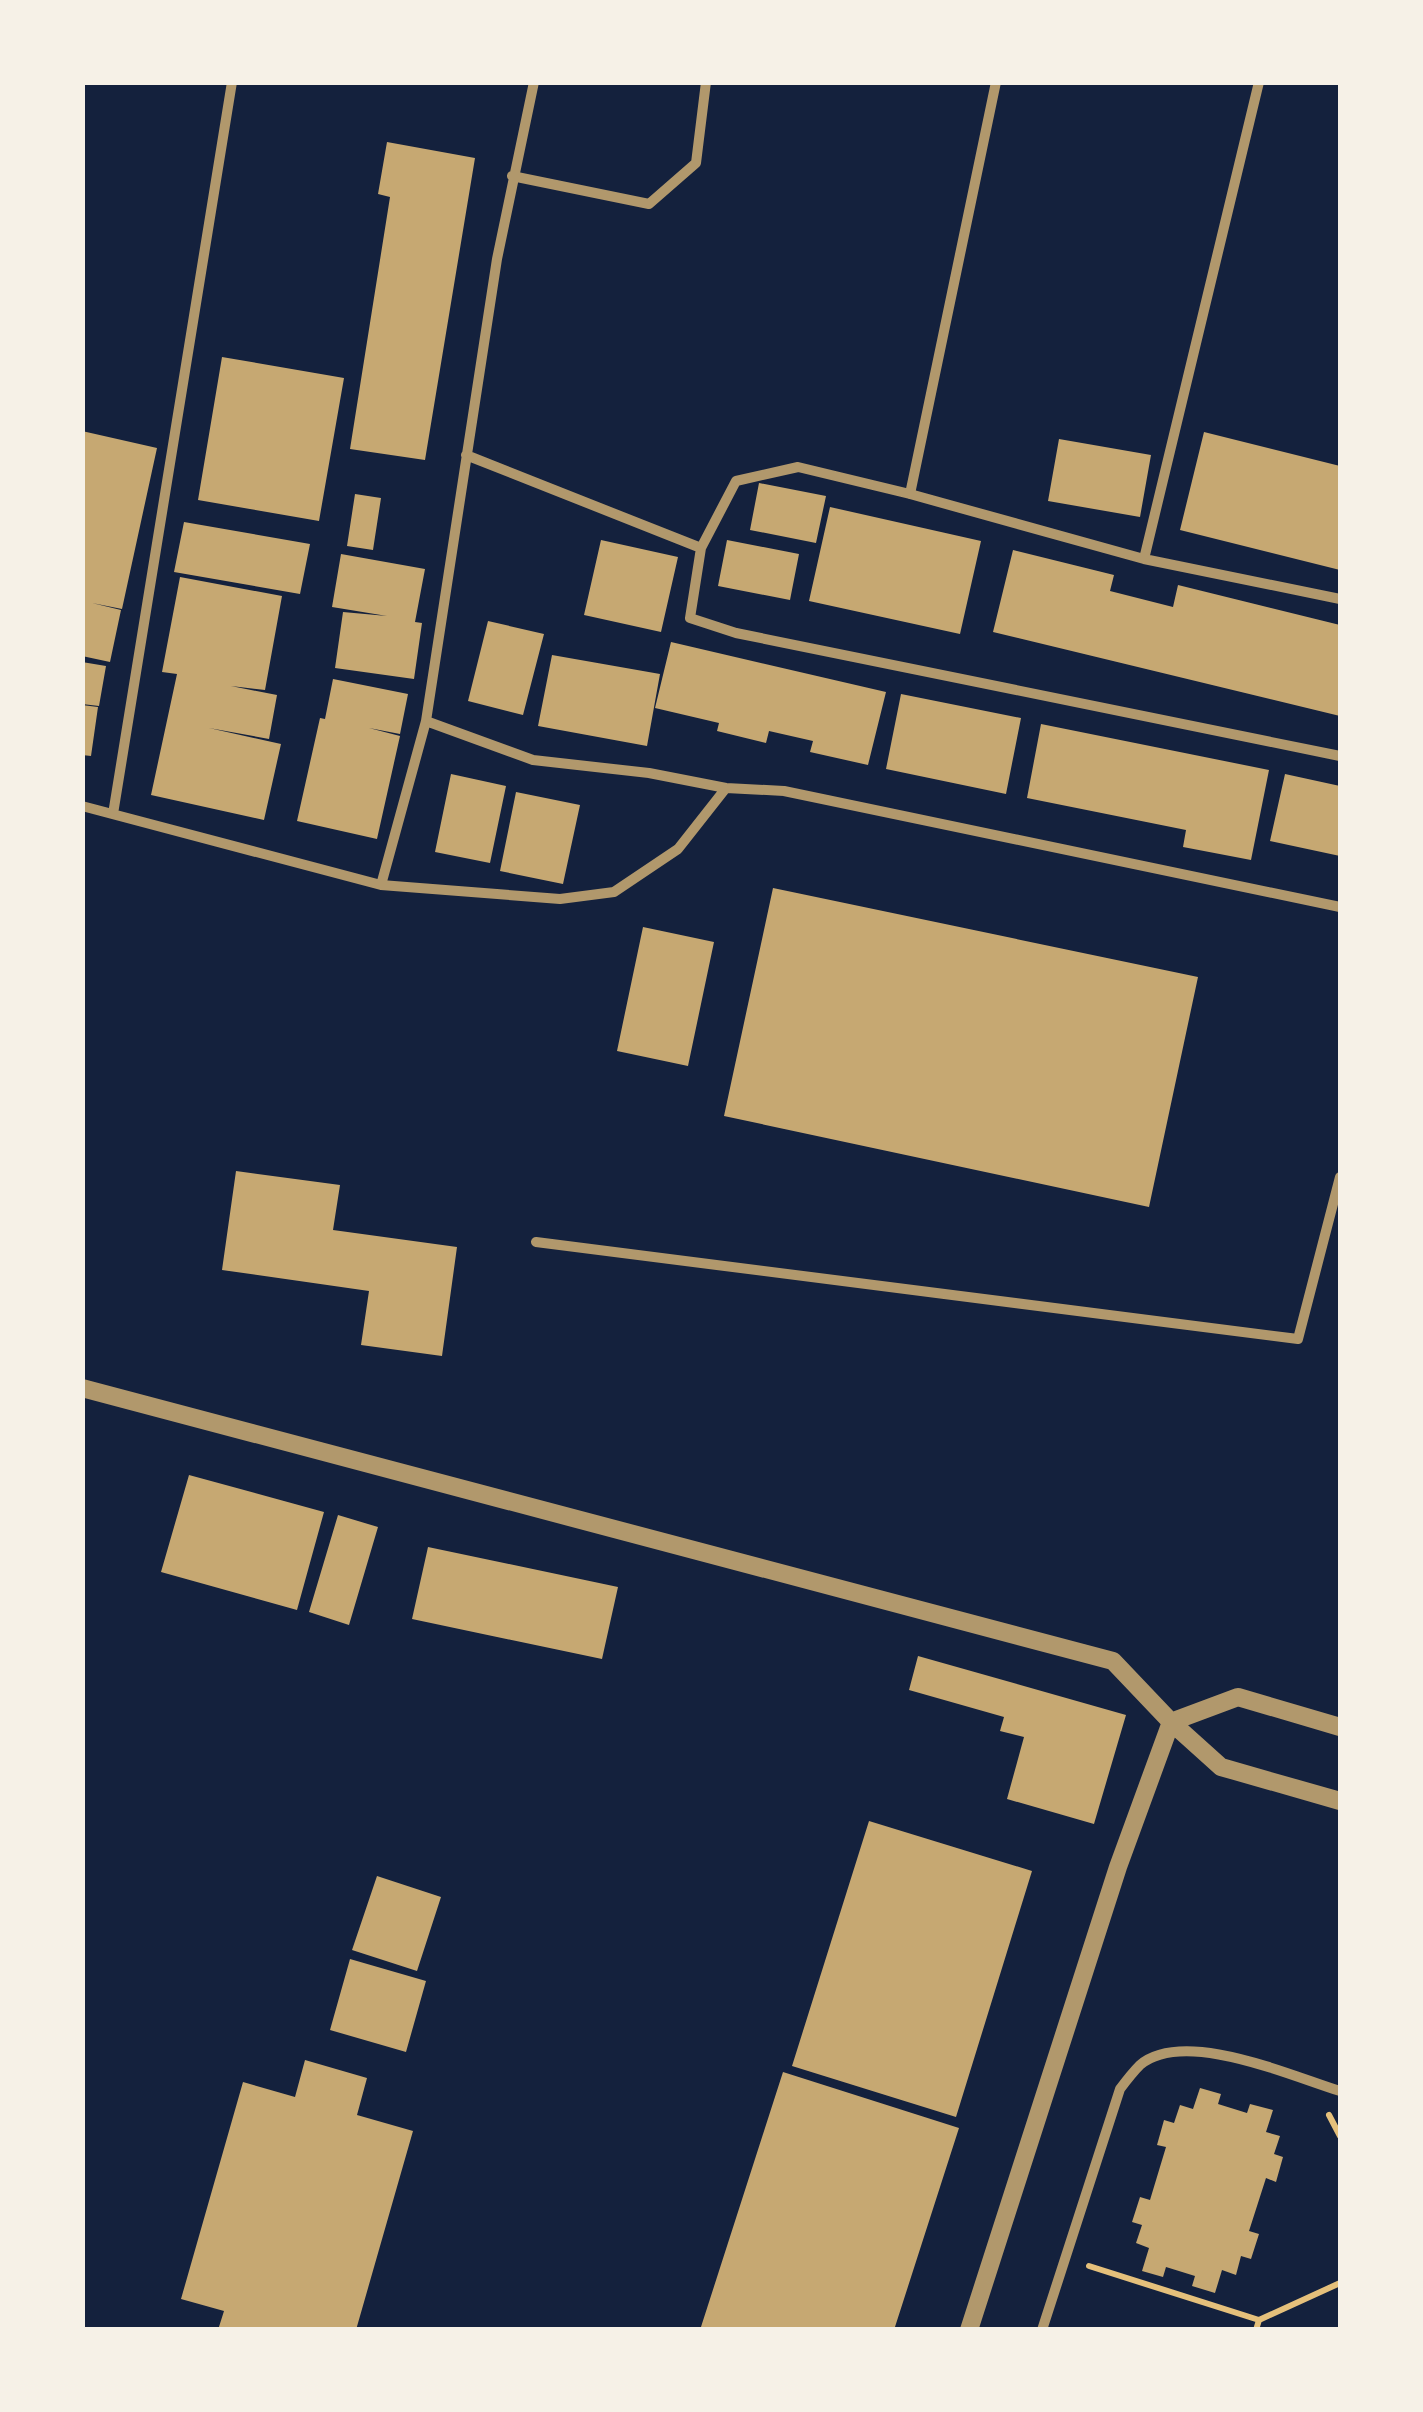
<svg xmlns="http://www.w3.org/2000/svg" width="1423" height="2412" font-family="'Work Sans',sans-serif">
  <style>
    .building { fill: #c6a872 }
    .lines { fill: none; stroke-linecap: round; stroke-linejoin: round }
    .path { stroke: #e5c07b; stroke-width: 6 }
    .minor { stroke: #b1986c; stroke-width: 10 }
    .tertiary { stroke: #b1986c; stroke-width: 18 }
  </style>
  <rect width="100%" height="100%" fill="#14213d"/>
  <path class="building" d="M387 142 475 158 425 460 350 449 390 197 378 194Z
    M222 357 344 378 319 521 198 500Z
    M82 431 157 448 122 609 92 603 121 610 110 662 82 656Z
    M1204 432 1340 466V570L1180 530Z
    M1059 439 1151 455 1140 517 1048 501Z
    M759 483 826 496 816 543 750 530Z
    M355 494 381 498 373 550 347 546Z
    M830 507 981 541 960 634 809 601Z
    M184 522 310 544 300 594 174 572Z
    M601 540 678 557 661 632 584 615Z
    M727 540 799 554 790 600 718 586Z
    M1013 550 1114 575 1110 591 1173 607 1178 585 1340 625V716L993 632Z
    M341 554 425 569 415 622 422 623 414 679 335 668 343 612 387 616 332 607Z
    M180 577 282 596 265 690 231 686 277 695 269 739 209 728 281 744 264 820 151 795 177 674 162 672Z
    M488 621 544 634 523 715 468 701Z
    M671 642 886 692 868 765 810 752 813 741 769 731 766 743 717 731 719 723 655 708Z
    M552 655 660 674 647 746 538 726Z
    M82 662 106 666 99 706 82 704Z
    M333 679 408 694 400 734 369 728 400 736 377 839 297 821 320 718 325 719Z
    M901 694 1021 718 1006 794 886 769Z
    M82 705 98 707 91 756 82 755Z
    M1041 724 1269 770 1251 860 1183 847 1186 830 1027 798Z
    M451 774 506 786 490 863 435 852Z
    M1285 774 1340 786V856L1270 841Z
    M516 792 580 805 563 884 500 871Z
    M773 888 1198 977 1149 1207 724 1116Z
    M643 927 714 942 688 1066 617 1051Z
    M236 1171 340 1185 333 1230 457 1247 442 1356 361 1345 369 1291 222 1270Z
    M189 1475 324 1512 297 1610 161 1572Z
    M338 1515 378 1527 349 1625 309 1612Z
    M428 1547 618 1587 602 1659 412 1619Z
    M918 1656 1126 1715 1094 1824 1007 1799 1024 1737 1000 1731 1004 1717 909 1690Z
    M869 1821 1032 1871 956 2117 792 2066Z
    M377 1876 441 1897 417 1971 352 1950Z
    M350 1959 426 1981 406 2052 330 2030Z
    M305 2060 367 2078 357 2115 413 2131 356 2330H218L224 2311 181 2299 243 2082 295 2097Z
    M783 2072 959 2128 894 2330H700Z
    M1200 2088 1221 2094 1218 2104 1247 2113 1250 2104 1273 2110 1266 2132 1280 2136 1274 2154 1283 2157 1276 2182 1266 2178 1249 2231 1259 2234 1251 2259 1241 2256 1236 2275 1222 2270 1215 2293 1192 2286 1195 2276 1166 2267 1163 2277 1142 2271 1149 2248 1136 2243 1142 2225 1132 2222 1140 2197 1150 2200 1166 2147 1157 2145 1164 2120 1174 2123 1180 2105 1193 2109Z"/>
  <g class="lines">
    <path class="path" d="M1329 2115 1340 2136
      M1089 2266 1259 2320
      M1256 2330 1259 2320 1340 2283"/>
    <path class="minor" d="M512 176 649 204 696 163 706 82
      M466 455 701 548
      M910 494 996 82
      M1144 559 1259 82
      M1340 599 1144 559 910 494 798 467 736 481 701 548 690 618 736 633 1340 756
      M426 721 533 760 649 773 726 788 784 791 1340 907
      M82 806 381 885 560 899 614 892 678 849 726 788
      M113 814 232 82
      M381 885 426 721 497 259 534 82
      M536 1242 1298 1339 1340 1177
      M1042 2330 1120 2089C1126 2081 1133 2072 1140 2065 1184 2028 1291 2076 1340 2091"/>
    <path class="tertiary" d="M82 1388 1113 1661 1171 1722 1221 1767 1340 1801
      M969 2330 1118 1867 1171 1722 1238 1697 1340 1727"/>
  </g>
  <rect width="1423" height="2412" fill="none" stroke="#f6f1e7" stroke-width="170"/>
</svg>
